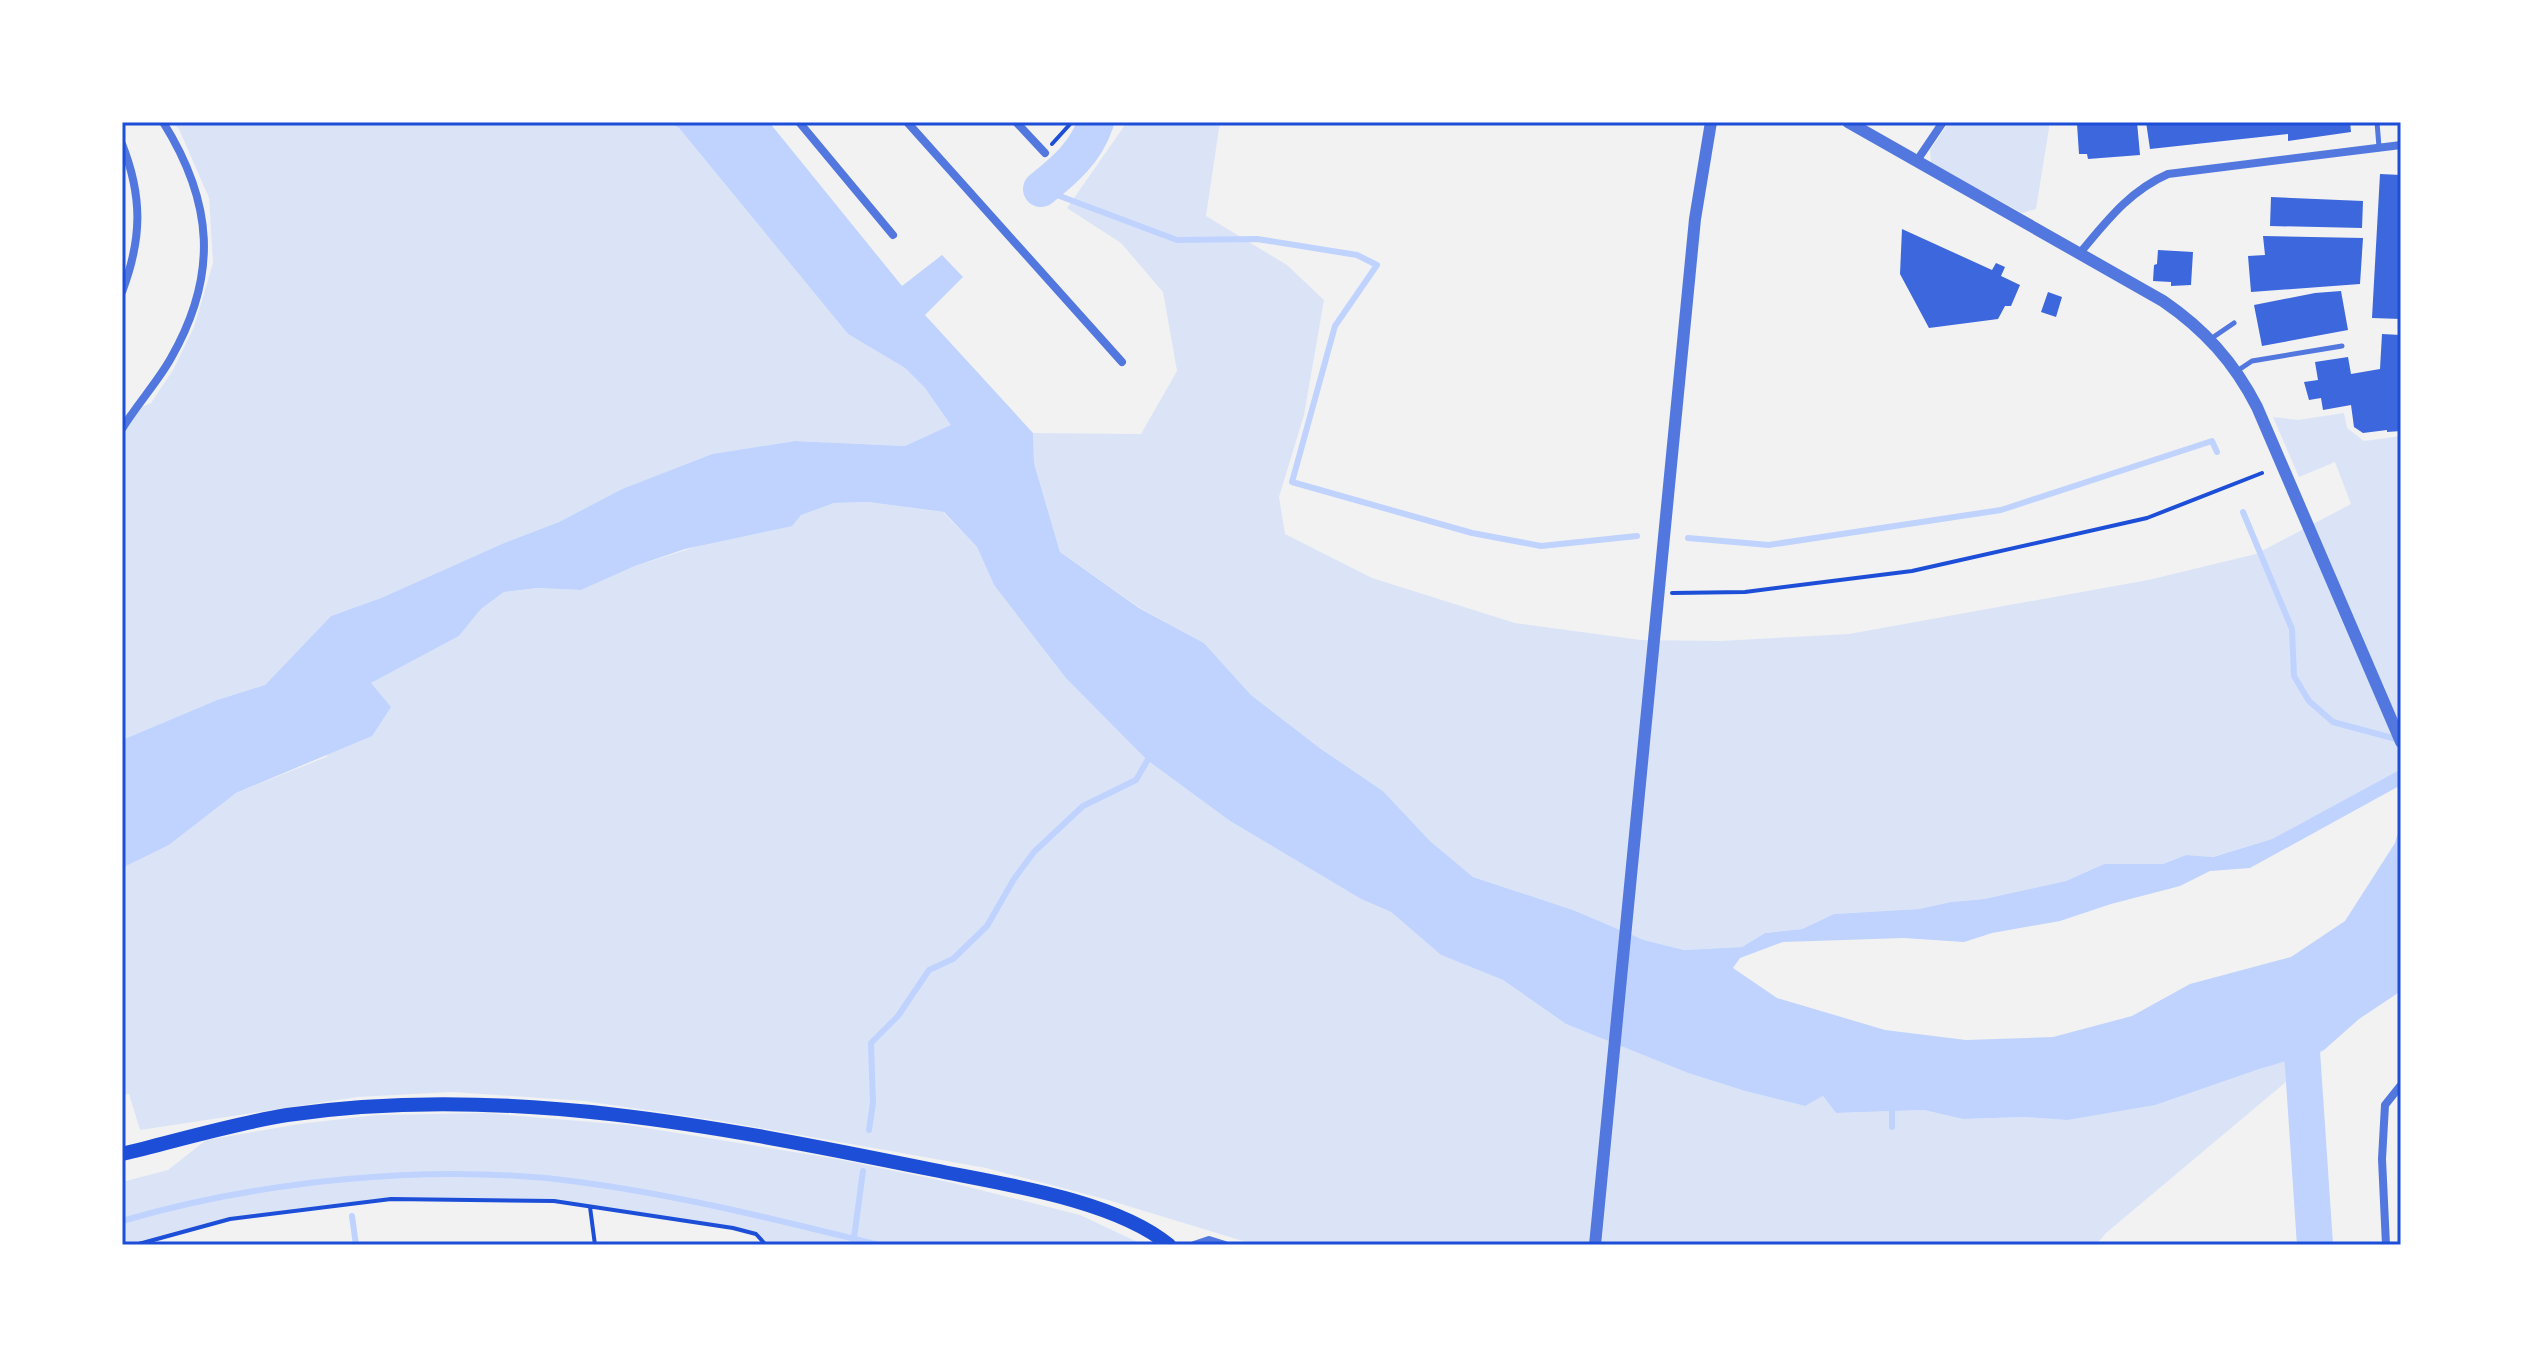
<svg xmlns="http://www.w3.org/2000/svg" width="2523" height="1367" font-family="Mulish,sans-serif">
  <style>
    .green { fill: #dbe4f7 }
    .water { fill: #bfd3fe }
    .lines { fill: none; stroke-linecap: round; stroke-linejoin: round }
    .stream { stroke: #bfd3fe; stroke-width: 6 }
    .river { stroke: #bfd3fe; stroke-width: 36 }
    .building { fill: #3d67dc }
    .path { stroke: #1d4ed8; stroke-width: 4 }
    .service { stroke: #5277de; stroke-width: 5 }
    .minor { stroke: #5277de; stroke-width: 8 }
    .tertiary { stroke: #5277de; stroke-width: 12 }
    .secondary { stroke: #1d4ed8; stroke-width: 14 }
    .neatline { fill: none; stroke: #1d4ed8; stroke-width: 3 }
  </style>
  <rect width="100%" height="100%" fill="#f2f2f2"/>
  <path class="green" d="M172 122H669L679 128 848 334 905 368 925 388 952 425 905 446 795 441 712 454 622 489 559 522 504 543 381 598 331 616 265 685 217 700 122 740V415L151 403 173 370 194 327 213 263 209 198 179 129Z
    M1127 122H1220L1206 216 1287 265 1324 300 1304 415 1279 497 1285 534 1372 578 1515 623 1641 640 1720 641 1849 634 2148 580 2256 554 2351 504 2335 462 2299 477 2273 417 2298 420 2344 413 2347 428 2364 441 2401 436V769L2272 839 2212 857 2186 855 2163 864H2104L2066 881 1984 899 1951 902 1919 909 1834 914 1802 929 1765 933 1742 947 1684 950 1644 940 1573 910 1473 877 1430 841 1383 791 1321 749 1251 695 1204 643 1140 608 1060 552 1034 463 1033 433 1141 434 1177 371 1163 292 1121 243 1067 208Z
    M1949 122H2050L2036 209 2022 213 1931 163 1930 150Z
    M868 502 943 512 977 547 994 585 1067 678 1147 760 1230 821 1361 899 1391 912 1441 955 1503 980 1566 1024 1688 1073 1745 1091 1805 1106 1823 1096 1836 1113 1924 1110 1963 1119 2024 1117 2067 1120 2324 1050 2106 1233 2096 1245H1256L1108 1200 986 1168 721 1121 584 1101 452 1092 358 1097 140 1130 129 1094 122 1095V868L169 845 236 793 326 757 371 683 459 636 481 609 504 592 537 588 581 590 635 566 834 503Z
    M485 1113 628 1125 837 1159 953 1183 1080 1215 1144 1245H766L755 1234 733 1228 554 1201 391 1199 230 1219 135 1245H122V1182L168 1170 206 1140 299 1124 376 1115Z"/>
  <path class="water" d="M669 122H769L902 286 942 255 963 277 925 315 1033 433 1034 463 1060 552 1139 608 1204 643 1251 695 1321 749 1383 791 1430 841 1473 877 1573 910 1644 940 1684 950 1742 947 1765 933 1802 929 1834 914 1919 909 1951 902 1984 899 2066 881 2104 864H2163L2186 855 2213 857 2272 839 2401 769V785L2250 868 2210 871 2180 886 2111 904 2060 921 1992 933 1964 942 1904 938 1783 942 1740 958 1733 968 1777 998 1885 1030 1966 1040 2053 1037 2132 1016 2190 984 2291 957 2345 921 2395 843 2401 823V991L2359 1019 2324 1050 2259 1069 2155 1105 2067 1120 2024 1117 1963 1119 1924 1110 1836 1113 1823 1096 1805 1106 1745 1091 1688 1073 1566 1024 1503 980 1441 955 1391 912 1361 899 1230 821 1147 760 1066 678 994 585 977 547 944 512 868 502 834 503 801 515 792 526 685 549 635 566 581 590 537 588 504 592 481 609 459 636 371 683 391 707 372 736 236 793 169 845 122 868V740L217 700 265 685 331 616 381 598 504 543 559 522 622 489 712 454 795 441 905 446 951 425 925 388 905 368 848 334 679 128Z"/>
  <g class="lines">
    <path class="stream" d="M1041 189 1177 240 1257 239 1357 255 1377 265 1335 326 1292 482 1472 533 1541 546 1637 536
      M2243 512 2292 629 2294 676 2309 701 2333 722 2400 740
      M1688 538 1769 545 2001 510 2212 441 2217 452
      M1892 1127V1106
      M869 1130 873 1103 871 1043 898 1016 929 970 953 959 987 926 1014 879 1034 852 1083 806 1136 780 1150 756
      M352 1216 356 1245
      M122 1221C259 1181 429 1163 571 1181 675 1194 778 1220 879 1245
      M853 1245 863 1171"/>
    <path class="river" d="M1041 189C1065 170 1086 152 1096 122
      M2299 1007 2315 1245"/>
  </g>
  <path class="building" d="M2086 122H2137L2140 155 2088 159 2087 154H2079L2077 124Z
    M2146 122H2350L2351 132 2288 141V134L2150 149Z
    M2380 174 2401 175V319L2372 318Z
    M2271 197 2363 201 2362 228 2270 226Z
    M1902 229 1992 270 1996 263 2005 267 2001 276 2020 285 2011 306H2005L1998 319 1929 328 1900 274Z
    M2263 236 2363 238 2360 284 2251 292 2248 256 2265 255Z
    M2158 250 2193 252 2191 285 2171 286V282L2153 281 2154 265 2157 264Z
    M2341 291 2348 330 2262 346 2254 305 2315 293Z
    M2048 292 2062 297 2056 317 2041 312Z
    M2382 334 2401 335V431L2387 432V430L2363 433 2354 427 2351 405 2323 410 2321 398 2309 400 2304 382 2318 380 2315 362 2348 357 2351 374 2380 369Z"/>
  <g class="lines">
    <path class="path" d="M1052 144 1072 122
      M1672 593 1745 592 1912 571 2147 518 2262 473
      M590 1207 595 1245
      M135 1245 230 1219 391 1199 554 1201 733 1228 756 1234 766 1245"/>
    <path class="service" d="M2377 122 2379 147
      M2212 338 2234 323
      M2237 371 2252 361 2342 346"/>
    <path class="minor" d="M799 122 893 235
      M907 122 1122 362
      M1016 122 1045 153
      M122 144C143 197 142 239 122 292
      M1916 162 1943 122
      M2079 254C2106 222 2129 191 2168 174L2401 145
      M122 429C137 404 157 383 171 358 219 274 213 202 163 122
      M1194 1245 1209 1240 1225 1245
      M2386 1245 2382 1159 2385 1105 2401 1085"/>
    <path class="tertiary" d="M1848 122 2163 301C2204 329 2234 362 2257 407L2401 742
      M1595 1245 1695 219 1711 122"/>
    <path class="secondary" d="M122 1154C176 1141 232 1124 287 1115 504 1083 722 1127 934 1170 1003 1184 1115 1200 1169 1245"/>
  </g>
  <rect width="2523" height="1367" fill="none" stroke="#ffffff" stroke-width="248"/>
  <rect x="124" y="124" width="2275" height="1119" class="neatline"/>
</svg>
